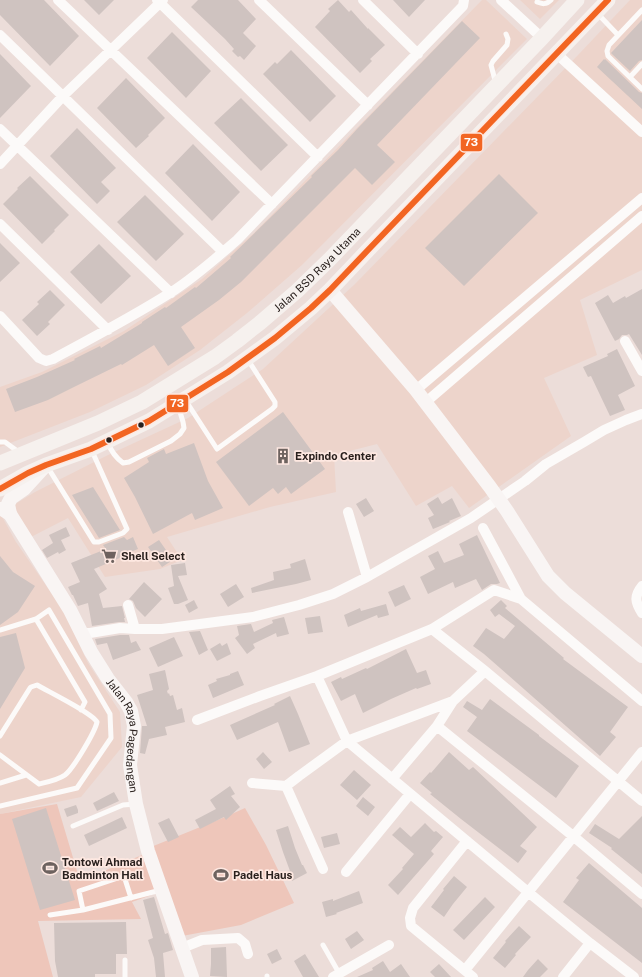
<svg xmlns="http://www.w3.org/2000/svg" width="642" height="977" font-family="'Public Sans',sans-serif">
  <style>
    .built { fill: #edd4cb }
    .garden { fill: #eec6ba }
    .building { fill: #cfc3c0 }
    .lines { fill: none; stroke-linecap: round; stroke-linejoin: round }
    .lane { stroke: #fcfaf9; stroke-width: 5 }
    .street { stroke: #fcfaf9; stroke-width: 10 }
    .secondary { stroke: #f9f5f4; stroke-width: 14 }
    .primary { stroke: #f6f1ee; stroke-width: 15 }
    .bus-1-casing { stroke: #fee8e1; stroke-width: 9 }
    .bus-1 { stroke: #f26522; stroke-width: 6 }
    .bus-dot { fill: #29201d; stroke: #fee8e1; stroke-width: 1.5 }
    .labels { text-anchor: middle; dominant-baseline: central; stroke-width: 3.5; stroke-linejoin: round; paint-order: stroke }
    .street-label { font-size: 11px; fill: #29201d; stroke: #fee8e1 }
    .poi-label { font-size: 11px; font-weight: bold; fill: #29201d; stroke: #fee8e1; text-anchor: start }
    .line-badge { stroke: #fee8e1; stroke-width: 1.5 }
    .badge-label { font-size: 11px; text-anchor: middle; font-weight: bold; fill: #fff }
  </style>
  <rect width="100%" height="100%" fill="#ecddd9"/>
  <path class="built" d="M482 0H486L527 39 302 265 247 313 200 350 146 385 90 412 0 447V387L42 372 124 331 202 279 254 233Z
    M520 0H559L540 19Z
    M630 0H642V270L580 300 597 355 544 378 571 436 469 508 452 486 416 506 377 444 334 455 336 492 270 507 167 537 182 560 160 569 105 577 68 518 31 537 12 506 35 492 106 456 188 418 263 369 355 284 579 54Z
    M0 513 16 542 63 610 88 663 120 712 122 747 81 797 0 814Z"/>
  <path class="garden" d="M57 804 80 881 142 855 157 893 132 902 141 919 38 921 53 977H0V814Z
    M245 808 266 845 294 903 241 925 182 936 151 847 225 817Z"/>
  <path class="building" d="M0 0H44L79 36 50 66 0 15Z
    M84 0H114L99 15Z
    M198 0H238L256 19 243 33 256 46 244 60 240 56 238 57 232 51 234 49 225 39 191 7Z
    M338 0 349 12 351 10 368 29V28L385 45 370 59 372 61 360 73 315 27 330 11 328 9Z
    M393 0H425L409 17Z
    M642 20V60L639 61 630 71 612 54 611 53Z
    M462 21 480 38 377 145 395 162 372 185 355 168 241 282 219 300 181 327 195 348 168 366 154 345 122 365 121 364 76 386 48 400 15 412 6 389 37 377 75 360 74 359 100 346 101 348 142 323V322L165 307 166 308 195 287 196 288 231 258 230 257 312 177 311 176 338 150 357 129Z
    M172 32 211 71 186 98 147 58Z
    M291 50 336 96 310 122 263 74 275 62 277 64Z
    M0 54 31 86 0 118Z
    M604 59 605 60V59L639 92 642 93V109L597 67Z
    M126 78 165 118 148 135 149 136 136 148 97 108Z
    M241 98 288 145 261 171 214 123Z
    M77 128 116 168 101 182 110 191 97 204 50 156Z
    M193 144 240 192 212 221 165 173Z
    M499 174 538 213 464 286 425 248Z
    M30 176 69 215 54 230 55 231 42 244 3 204 18 189 17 188Z
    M145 195 184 234 156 261 117 222Z
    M0 243 20 263 0 282Z
    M99 244 131 276 101 304 70 272Z
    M642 289V355L629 334 627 335H622L619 339 615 341 610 332 606 324 595 303 608 295 613 303 625 296 626 298Z
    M50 290 65 305 48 322 50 324 37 336 22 320 39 304 37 302Z
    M617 349 635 386 618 395 625 410 610 416 591 376 588 377 583 367 608 356 607 354Z
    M283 412 325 469 291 494 286 487 278 494 273 488 249 506 216 462Z
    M194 443 208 481 223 508 195 520 192 513 153 534 135 497 124 478 149 462 147 458 164 449 166 454Z
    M93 487 120 530 99 538 72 495Z
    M438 497 442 504 452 498 461 516 449 521 450 522 433 529 428 518 434 515 427 504Z
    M366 498 374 511 364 517 356 504Z
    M66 527 70 536 61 540 66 550 59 554 58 552 47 558 42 550 53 543 49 535Z
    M477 535 500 583 497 584H491L482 590 476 579 455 588 453 582 428 594 420 577 435 569 428 556 438 551 444 563 464 555 459 544Z
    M124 537 127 540 133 537 138 549 128 553 129 554 94 569 107 589 99 594 103 608 122 606 125 618H124L125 622H119L92 626 88 603 78 606 73 595H72L68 587 80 582 71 563 106 549 103 545Z
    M159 540 173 560 162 567 148 547Z
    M0 556 13 572 35 586 18 612 0 625Z
    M305 559 311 580 296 584 252 593 251 588 274 580 273 572 291 568 290 564Z
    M185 563 187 575 178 576 188 600 178 604H174L168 588 174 586 171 565Z
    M144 582 162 599 145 617 136 608 133 601 129 599Z
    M236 584 244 597 228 607 220 594Z
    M404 585 411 599 395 607 388 592Z
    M194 600 198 608 189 613 185 605Z
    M501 600 507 606 505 608 564 658 563 659 628 707 610 732 616 737 600 756 484 654 473 646 486 628 504 639 515 626 499 614 495 617 490 610Z
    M386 604 389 615 378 618 377 615 348 627 344 615 360 608 361 611Z
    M320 616 323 632 308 634 305 618Z
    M284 617 289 634 277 637 276 633 253 644 255 648 247 654 235 638 239 635 237 626 251 624 254 632 273 623 272 620Z
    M200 631 208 650 199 655 189 632Z
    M16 633 25 668 0 709V637Z
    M120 635H129L131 643 136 641 141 650 113 660 107 643 97 645 95 639Z
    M174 637 183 656 158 667 149 648Z
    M220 643 222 646 227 643 231 654 217 661 210 649Z
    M406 649 417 673 426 670 431 684 417 689 416 688 391 699 363 713 355 694 341 701 331 682 341 677 342 679 366 668 367 669Z
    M165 670 169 689 167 691 168 694 169 693 170 696 173 695 177 710 182 708 185 722 165 727 167 735 149 739 145 754 140 753 142 726H147L137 695 153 690 149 674Z
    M238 671 244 685 213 698 208 685 217 681 216 679 230 675V674Z
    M290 696 298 714 310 744 289 752 278 722 237 740 230 725 275 705 274 704Z
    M490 699 539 735V736L579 766 556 798 467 731 477 717 463 707 467 701 482 710Z
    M263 752 272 762 264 769 256 759Z
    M449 752 469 770 473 767 537 827 520 846 527 851 518 863 461 819 430 794 432 793 420 783 430 772 431 773Z
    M354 770 371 785 357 800 340 785Z
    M230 786 235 794 231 796 240 807 226 820 224 817 200 829 195 820 216 809 210 800Z
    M114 792 119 801 97 811 93 803Z
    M363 797 375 807 368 816 356 806Z
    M76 805 78 810V813L67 817 64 809Z
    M46 808 75 900 40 910 12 819Z
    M642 816V874L611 849 612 848 589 833 595 824 619 839Z
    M122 817 127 828 89 846 84 835Z
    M169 818 179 837 168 842 158 823Z
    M425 823 434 832 436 831 443 837 431 851 434 854 398 895 388 885 403 869 402 868 414 854 392 835 400 827 411 837Z
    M288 826 295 848 302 865H303L307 873 292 881 288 872 290 871 283 852 276 830Z
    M337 833 340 844 324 848 321 837Z
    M589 863 642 908V963L563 902 579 880 576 878Z
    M454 876 467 887 453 904 444 917 431 907 444 890 443 889Z
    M359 891 363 903 336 913 337 914 326 917 322 902 333 899V901Z
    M154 897 165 934 168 933 173 950 163 953 165 977H156L154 958 148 940 153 938 143 900Z
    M485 897 495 907 464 940 453 930Z
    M126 922 127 954H116V974H95V977H58L55 961 54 923Z
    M519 926 531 937 515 954 516 955 505 968 493 958 506 942 505 941Z
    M357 931 364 940 351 949 345 939Z
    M226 947 227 977 210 976 211 964V948Z
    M277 949 282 959 272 964 267 954Z
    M305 954 319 977H303L294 961Z
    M538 959 548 969 540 977H523L528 970Z
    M383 961 390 972 401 964 410 977H357L373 970 372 968Z
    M439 964 451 977H435L430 972Z"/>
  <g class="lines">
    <path class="lane" d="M537 2C542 4 546 5 551 0
      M642 10 609 45 607 51 608 56 642 89
      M597 13 618 35
      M630 77 642 64
      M496 84 491 65 493 61 507 45 508 39 506 34
      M186 401 217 449 272 409 275 406V402L248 360
      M0 442H5L20 453
      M108 443C111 451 115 457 123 463L129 462 171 441 180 434 184 428 183 422 178 405
      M47 466 94 542H99L123 533 127 529 92 451
      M36 619 85 702 81 710
      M0 630 36 619 49 610 110 714 111 738 77 788 0 806
      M0 736 30 688 31 687 37 685C49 692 92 713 97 722 95 732 73 769 65 775 58 780 48 782 39 784L0 755
      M0 783 26 775
      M73 826 123 805 135 804
      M83 910 79 891 124 876 131 898
      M50 915 83 910 161 890
      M323 945 339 973
      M267 976V977
      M125 977V960"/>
    <path class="street" d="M58 0 272 204
      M157 0 318 157
      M259 0 368 105
      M363 0 418 54
      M501 0 542 38
      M0 35 223 252
      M557 54 642 132
      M0 129 171 293
      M0 164 63 96 163 0
      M0 224 108 330
      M0 316 39 358 46 361 53 359C92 338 132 317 170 293 194 278 215 259 237 240L463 6 464 0
      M625 341 642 371
      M416 390 642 198
      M426 402 642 216
      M348 512 367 577
      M483 528 521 599
      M642 586C634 596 635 602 642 613
      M128 605 135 629
      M432 629 485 671 642 801
      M82 633H90L120 628 135 629H162L253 617 299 605 333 594 367 577 471 518 525 481 546 464 584 442 604 430 626 420 642 414
      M317 676 347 741 528 892 590 943 634 977
      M197 720 260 696 317 676 432 629 494 590 521 599 642 701
      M437 726 573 836 642 894
      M392 779 437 726 453 701 485 671
      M252 783 286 786 299 776 347 741 453 701
      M286 786 323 869
      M467 841 413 908 410 918 411 926 473 977
      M346 872 410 794
      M182 948 202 940 238 938 245 944 248 954
      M465 970 642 752
      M333 977 389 945
      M563 977 590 943"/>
    <g class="secondary">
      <path d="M330 290 416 390 452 437 490 487 507 511 548 576 565 593 642 656"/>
      <path id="s1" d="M0 509H2L10 514 70 610 91 652 108 679 126 702 131 711 134 726 130 765 136 804 148 851 192 977"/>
      <path d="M10 514 8 504 11 498 24 489 46 465"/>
    </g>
    <g class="primary">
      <path id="s2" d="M0 463 98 423 142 402 215 357 237 341 261 322 297 291 329 260 542 38 577 0"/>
      <path d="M0 489 28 473 46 465 91 449 149 421 228 372 275 338 311 308 330 290 368 250 608 0"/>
    </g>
    <g class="bus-1-casing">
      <path id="bus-1" d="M0 489 28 473 46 465 91 449 149 421 228 372 275 338 311 308 330 290 368 250 608 0"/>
    </g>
    <use href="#bus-1" class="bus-1"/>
  </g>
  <defs>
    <g id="building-bare" transform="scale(1.2)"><path d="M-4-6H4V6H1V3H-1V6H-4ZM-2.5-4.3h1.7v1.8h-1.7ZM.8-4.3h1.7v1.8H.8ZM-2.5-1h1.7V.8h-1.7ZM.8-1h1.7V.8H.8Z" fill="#6d625f" stroke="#fee8e1" stroke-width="2.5" paint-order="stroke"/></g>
    <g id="supermarket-bare" transform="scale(1.2)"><path d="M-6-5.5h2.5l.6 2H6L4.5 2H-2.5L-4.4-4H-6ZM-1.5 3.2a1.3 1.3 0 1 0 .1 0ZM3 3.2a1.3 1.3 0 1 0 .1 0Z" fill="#6d625f" stroke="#fee8e1" stroke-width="2.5" paint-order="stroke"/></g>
    <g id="stadium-bare" transform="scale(1.2)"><path d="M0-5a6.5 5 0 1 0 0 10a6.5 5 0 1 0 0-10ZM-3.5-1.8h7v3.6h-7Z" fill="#6d625f" stroke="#fee8e1" stroke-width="2.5" paint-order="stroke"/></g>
  </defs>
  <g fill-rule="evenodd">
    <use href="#building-bare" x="283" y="456"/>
    <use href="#supermarket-bare" x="109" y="556"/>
    <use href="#stadium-bare" x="50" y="868"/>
    <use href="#stadium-bare" x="221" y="875"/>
  </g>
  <g class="bus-dot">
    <circle cx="141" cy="425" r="3.5"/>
    <circle cx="109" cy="440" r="3.5"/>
  </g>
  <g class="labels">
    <g class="street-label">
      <text stroke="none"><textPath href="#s2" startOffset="375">Jalan BSD Raya Utama</textPath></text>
      <text stroke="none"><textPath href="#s1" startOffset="265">Jalan Raya Pagedangan</textPath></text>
    </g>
    <g class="poi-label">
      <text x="295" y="456">Expindo Center</text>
      <text x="121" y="556">Shell Select</text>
      <text x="62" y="862">Tontowi Ahmad<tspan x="62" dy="13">Badminton Hall</tspan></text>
      <text x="233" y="875">Padel Haus</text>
    </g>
  </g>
  <g class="line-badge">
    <rect x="460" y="133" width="23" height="19" rx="4" fill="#f26522"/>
    <rect x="166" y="394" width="23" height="19" rx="4" fill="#f26522"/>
  </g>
  <g class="badge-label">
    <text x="471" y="146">73</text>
    <text x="177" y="407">73</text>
  </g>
</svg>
